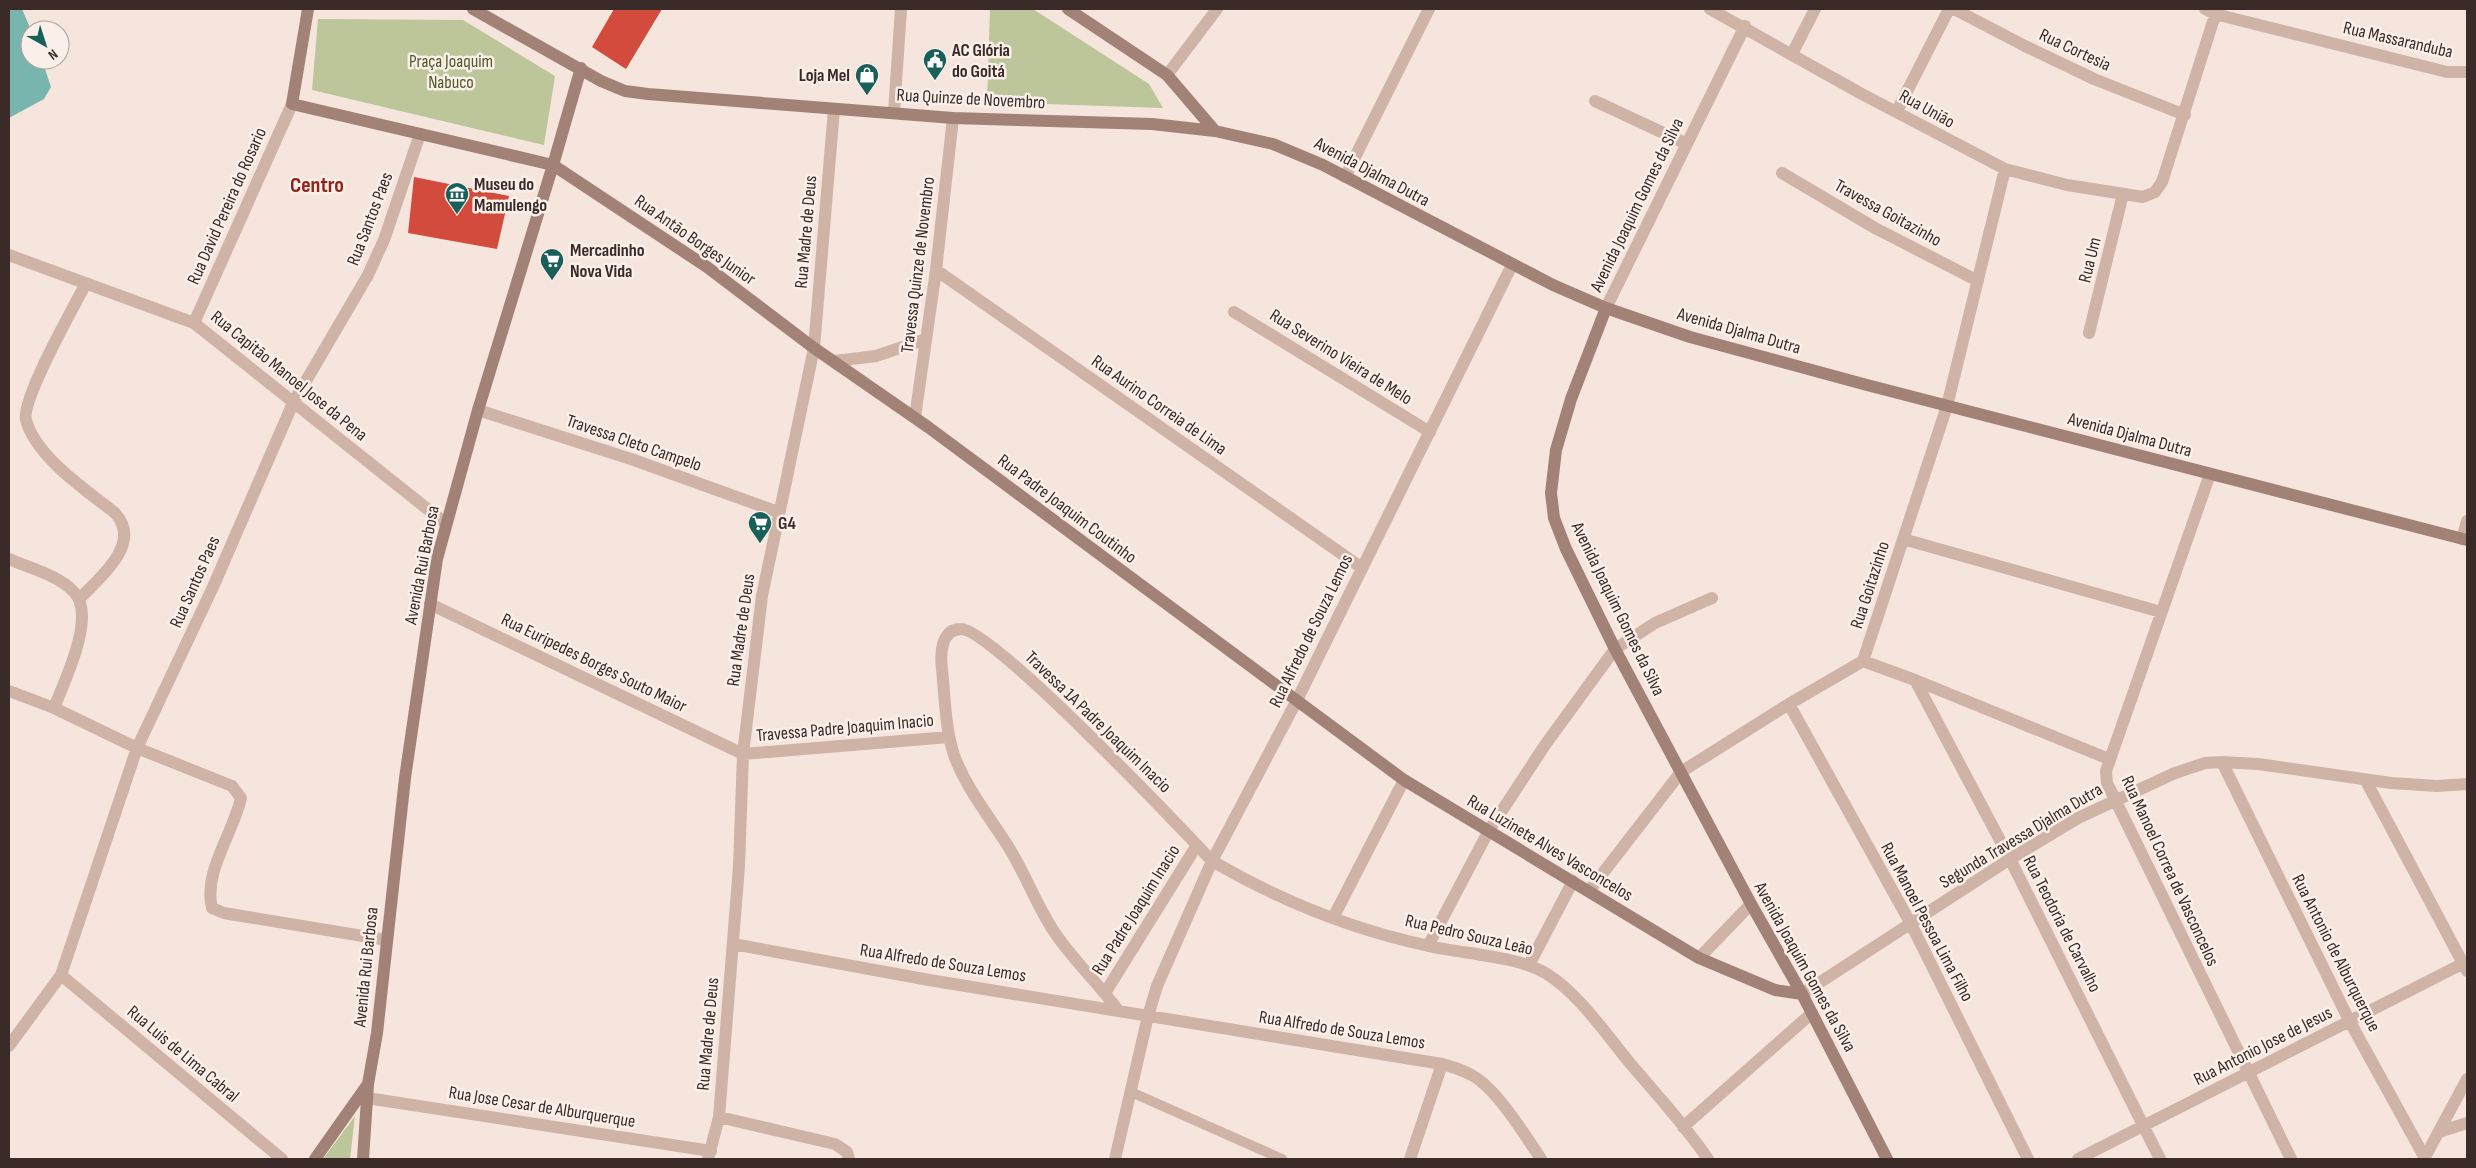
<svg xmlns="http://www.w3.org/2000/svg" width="2476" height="1168" font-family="'Sofia Sans Condensed',sans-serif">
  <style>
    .green { fill: #bdc59a }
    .water { fill: #78b5ae }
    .building { fill: #d24b3d }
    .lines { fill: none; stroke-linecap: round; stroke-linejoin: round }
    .lane { stroke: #ceb3a6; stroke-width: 10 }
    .street { stroke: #ceb3a6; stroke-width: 12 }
    .secondary { stroke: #a28177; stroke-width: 12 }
    .labels { text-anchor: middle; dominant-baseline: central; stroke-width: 5; stroke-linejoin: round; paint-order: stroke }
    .street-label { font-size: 18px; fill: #3a2b28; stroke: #fbf0e9 }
    .poi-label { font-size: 18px; font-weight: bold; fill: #3a2b28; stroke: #fbf0e9; text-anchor: start }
    .park-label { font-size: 18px; fill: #4f5b29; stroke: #fbf0e9 }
    .district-label { font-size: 22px; font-weight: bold; fill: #912418; stroke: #fbf0e9 }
  </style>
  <rect width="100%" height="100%" fill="#f5e5dc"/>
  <path class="green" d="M990 9H1033L1149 84 1163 108 987 102Z
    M318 19 463 20 555 76 544 145 312 90Z
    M355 1116 350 1159H323Z"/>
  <path class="water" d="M9 9H22L31 30 30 60H42L51 87 44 99 9 118Z"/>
  <path class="building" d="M614 9H662L626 69 592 47Z
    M414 177 509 196 497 249 408 233Z"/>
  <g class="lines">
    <path class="lane" d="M1131 1092 1282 1159"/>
    <path class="street" d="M1710 9 1860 93 2005 169 2067 185 2143 197 2155 192 2162 182 2217 9
      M1954 9 2025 46 2094 79 2185 115
      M2205 9 2215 14 2447 72H2467
      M1792 54 1815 9
      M1167 75 1217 9
      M1595 101 1687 144
      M1897 111 1949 9
      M894 112 901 9
      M1782 173 1875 228 1978 281
      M1345 177 1429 9
      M9 255 194 323 445 523
      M936 270 1362 568
      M1606 308 1745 26
      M1234 312 1430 432
      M194 323 292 104
      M2089 333 2123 194
      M835 361 876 356 926 339
      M478 410 631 459 778 512
      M915 417 936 270 953 118
      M2210 474 2106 771 2107 783 2291 1159
      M1903 539 2161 612
      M2462 539 2467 521
      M9 559C29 568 58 575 74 592 97 616 64 682 54 708
      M79 599C100 578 143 543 115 513 86 490 36 457 26 420 21 399 74 307 86 283
      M430 604 743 754 949 737
      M1863 661 1915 680 2109 759
      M1915 680 2010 859 2160 1159
      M9 691 54 708 137 748 232 786 241 798C233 834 203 872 212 908L224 913 387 940
      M1789 704 1911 924 2028 1159
      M2222 762 2350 1022 2425 1158
      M2366 781 2467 971
      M1589 891 1681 772 1789 704 1863 661 1947 406 2005 169
      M1333 918 1404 780
      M733 944 929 980 1442 1064C1455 1068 1467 1071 1478 1079 1501 1096 1525 1135 1541 1159
      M1428 946 1488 832 1545 745 1615 649 1655 623 1712 598
      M1699 958 1751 904
      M1529 965 1573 881
      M61 975 282 1159
      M1105 993 1197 845
      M1802 994 2010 859 2078 818 2175 773 2205 763 2222 762 2258 764 2391 783 2437 786 2467 784
      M1118 1010C1098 983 1074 961 1055 933 1036 905 1025 872 1006 843 988 815 965 786 954 755 945 728 945 697 942 669 940 654 941 629 961 629 991 628 1180 827 1212 861 1279 900 1353 930 1429 946 1463 954 1519 956 1547 974 1578 993 1606 1034 1629 1062 1656 1094 1685 1125 1708 1159
      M9 1046 61 975 137 748 213 587 293 403 368 275 384 240 420 134
      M367 1098 711 1151
      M719 1117 835 1144 847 1152 849 1159
      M1683 1127 1812 1013
      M2439 1132 2467 1123
      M708 1159 719 1117 739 866 743 754 762 596 814 348 834 109
      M1115 1159 1148 1016 1157 986 1212 861 1296 702 1512 265
      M1410 1159 1442 1064
      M2078 1159 2464 963
      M2424 1159 2467 1079"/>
    <path class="secondary" d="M308 9 292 104 553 165 707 267 814 348 928 427 1404 780 1699 958 1775 990 1802 994
      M473 9 601 81 625 91 648 94 953 118 1152 124 1215 131 1273 144 1323 165 1553 285 1606 308 1690 337 1867 385 2467 540
      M1068 9 1167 75 1215 131
      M1606 308 1571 399 1556 450 1551 493 1554 518 1566 549 1615 649 1751 904 1802 994 1887 1159
      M315 1159 368 1084
      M363 1159 368 1084 377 1033 405 778 437 559 478 410 553 165 581 68"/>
  </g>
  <defs>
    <g id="civic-pin" transform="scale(1.25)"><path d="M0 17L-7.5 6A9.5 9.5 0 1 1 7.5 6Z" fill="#19605a" stroke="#fbf0e9"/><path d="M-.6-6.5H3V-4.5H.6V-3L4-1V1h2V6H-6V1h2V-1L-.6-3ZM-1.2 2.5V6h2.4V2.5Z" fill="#fff"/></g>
    <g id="shop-pin" transform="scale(1.25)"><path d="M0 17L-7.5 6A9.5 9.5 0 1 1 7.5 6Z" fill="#19605a" stroke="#fbf0e9"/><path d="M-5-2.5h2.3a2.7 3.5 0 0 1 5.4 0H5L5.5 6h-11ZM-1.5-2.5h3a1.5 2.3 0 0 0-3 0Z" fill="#fff"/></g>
    <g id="museum-pin" transform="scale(1.25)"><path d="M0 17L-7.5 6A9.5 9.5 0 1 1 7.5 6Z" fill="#19605a" stroke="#fbf0e9"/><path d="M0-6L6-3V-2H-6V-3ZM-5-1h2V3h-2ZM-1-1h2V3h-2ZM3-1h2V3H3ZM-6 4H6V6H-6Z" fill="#fff"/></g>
    <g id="supermarket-pin" transform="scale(1.25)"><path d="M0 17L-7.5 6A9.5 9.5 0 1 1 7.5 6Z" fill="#19605a" stroke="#fbf0e9"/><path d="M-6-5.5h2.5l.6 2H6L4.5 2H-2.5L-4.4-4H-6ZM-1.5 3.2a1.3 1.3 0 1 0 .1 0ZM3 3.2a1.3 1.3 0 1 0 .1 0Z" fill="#fff"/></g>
  </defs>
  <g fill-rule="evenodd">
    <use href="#civic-pin" x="935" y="60"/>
    <use href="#shop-pin" x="867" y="75"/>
    <use href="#museum-pin" x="457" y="194"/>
    <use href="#supermarket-pin" x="552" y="260"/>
    <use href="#supermarket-pin" x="760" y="523"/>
  </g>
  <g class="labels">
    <g class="street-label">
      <text transform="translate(2398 40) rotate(13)">Rua Massaranduba</text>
      <text transform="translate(2075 50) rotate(25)">Rua Cortesia</text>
      <text transform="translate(971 99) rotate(3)">Rua Quinze de Novembro</text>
      <text transform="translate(1927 109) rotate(29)">Rua União</text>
      <text transform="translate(1372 172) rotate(28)">Avenida Djalma Dutra</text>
      <text transform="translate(1637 205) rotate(-64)">Avenida Joaquim Gomes da Silva</text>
      <text transform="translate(227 206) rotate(-66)">Rua David Pereira do Rosario</text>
      <text transform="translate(1888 213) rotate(29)">Travessa Goitazinho</text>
      <text transform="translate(370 219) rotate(-69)">Rua Santos Paes</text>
      <text transform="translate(806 232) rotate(-85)">Rua Madre de Deus</text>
      <text transform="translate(695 240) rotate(35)">Rua Antão Borges Junior</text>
      <text transform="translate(2090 260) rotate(-76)">Rua Um</text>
      <text transform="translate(918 265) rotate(-83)">Travessa Quinze de Novembro</text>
      <text transform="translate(1739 331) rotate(16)">Avenida Djalma Dutra</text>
      <text transform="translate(1341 357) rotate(32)">Rua Severino Vieira de Melo</text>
      <text transform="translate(289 376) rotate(39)">Rua Capitão Manoel Jose da Pena</text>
      <text transform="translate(1159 405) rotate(35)">Rua Aurino Correia de Lima</text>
      <text transform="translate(2130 435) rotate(15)">Avenida Djalma Dutra</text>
      <text transform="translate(634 443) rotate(19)">Travessa Cleto Campelo</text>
      <text transform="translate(1067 509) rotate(37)">Rua Padre Joaquim Coutinho</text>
      <text transform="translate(422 565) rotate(-79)">Avenida Rui Barbosa</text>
      <text transform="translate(195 582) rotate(-66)">Rua Santos Paes</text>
      <text transform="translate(1870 585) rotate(-72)">Rua Goitazinho</text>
      <text transform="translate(1618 609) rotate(64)">Avenida Joaquim Gomes da Silva</text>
      <text transform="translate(741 630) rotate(-82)">Rua Madre de Deus</text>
      <text transform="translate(1311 631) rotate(-64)">Rua Alfredo de Souza Lemos</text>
      <text transform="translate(594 663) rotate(26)">Rua Euripedes Borges Souto Maior</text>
      <text transform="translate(1098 722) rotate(44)">Travessa 1A Padre Joaquim Inacio</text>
      <text transform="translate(845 728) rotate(-5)">Travessa Padre Joaquim Inacio</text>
      <text transform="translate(2021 836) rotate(-31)">Segunda Travessa Djalma Dutra</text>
      <text transform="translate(1550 848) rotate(31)">Rua Luzinete Alves Vasconcelos</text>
      <text transform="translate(2170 871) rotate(65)">Rua Manoel Correa de Vasconcelos</text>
      <text transform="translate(1136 910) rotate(-58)">Rua Padre Joaquim Inacio</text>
      <text transform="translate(1927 922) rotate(62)">Rua Manoel Pessoa Lima Filho</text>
      <text transform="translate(2062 924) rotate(63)">Rua Teodoria de Carvalho</text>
      <text transform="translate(1469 935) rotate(13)">Rua Pedro Souza Leão</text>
      <text transform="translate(2336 953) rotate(63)">Rua Antonio de Alburquerque</text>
      <text transform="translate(943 963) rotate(9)">Rua Alfredo de Souza Lemos</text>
      <text transform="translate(366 967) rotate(-84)">Avenida Rui Barbosa</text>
      <text transform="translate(1805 967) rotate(61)">Avenida Joaquim Gomes da Silva</text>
      <text transform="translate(1342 1030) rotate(9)">Rua Alfredo de Souza Lemos</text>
      <text transform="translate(708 1034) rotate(-85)">Rua Madre de Deus</text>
      <text transform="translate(2263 1046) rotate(-27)">Rua Antonio Jose de Jesus</text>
      <text transform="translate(183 1054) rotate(40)">Rua Luis de Lima Cabral</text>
      <text transform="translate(542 1107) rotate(9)">Rua Jose Cesar de Alburquerque</text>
    </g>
    <g class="poi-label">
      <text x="952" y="50">AC Glória<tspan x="952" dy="21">do Goitá</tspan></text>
      <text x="850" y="75" text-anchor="end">Loja Mel</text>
      <text x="474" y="184">Museu do<tspan x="474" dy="21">Mamulengo</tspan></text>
      <text x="570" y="250">Mercadinho<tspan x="570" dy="21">Nova Vida</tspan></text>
      <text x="778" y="523">G4</text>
    </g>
    <g class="park-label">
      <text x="451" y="61">Praça Joaquim<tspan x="451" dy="21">Nabuco</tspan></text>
    </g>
    <g class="district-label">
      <text x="317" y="185">Centro</text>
    </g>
  </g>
  <rect width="2476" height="1168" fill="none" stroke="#3a2b28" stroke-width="20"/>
  <g transform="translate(45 45) rotate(141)"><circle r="24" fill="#fbf0e9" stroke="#aea19c"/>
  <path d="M0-4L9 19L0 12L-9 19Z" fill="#19605a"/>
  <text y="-8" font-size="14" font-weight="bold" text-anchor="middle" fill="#3a2b28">N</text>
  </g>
</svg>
